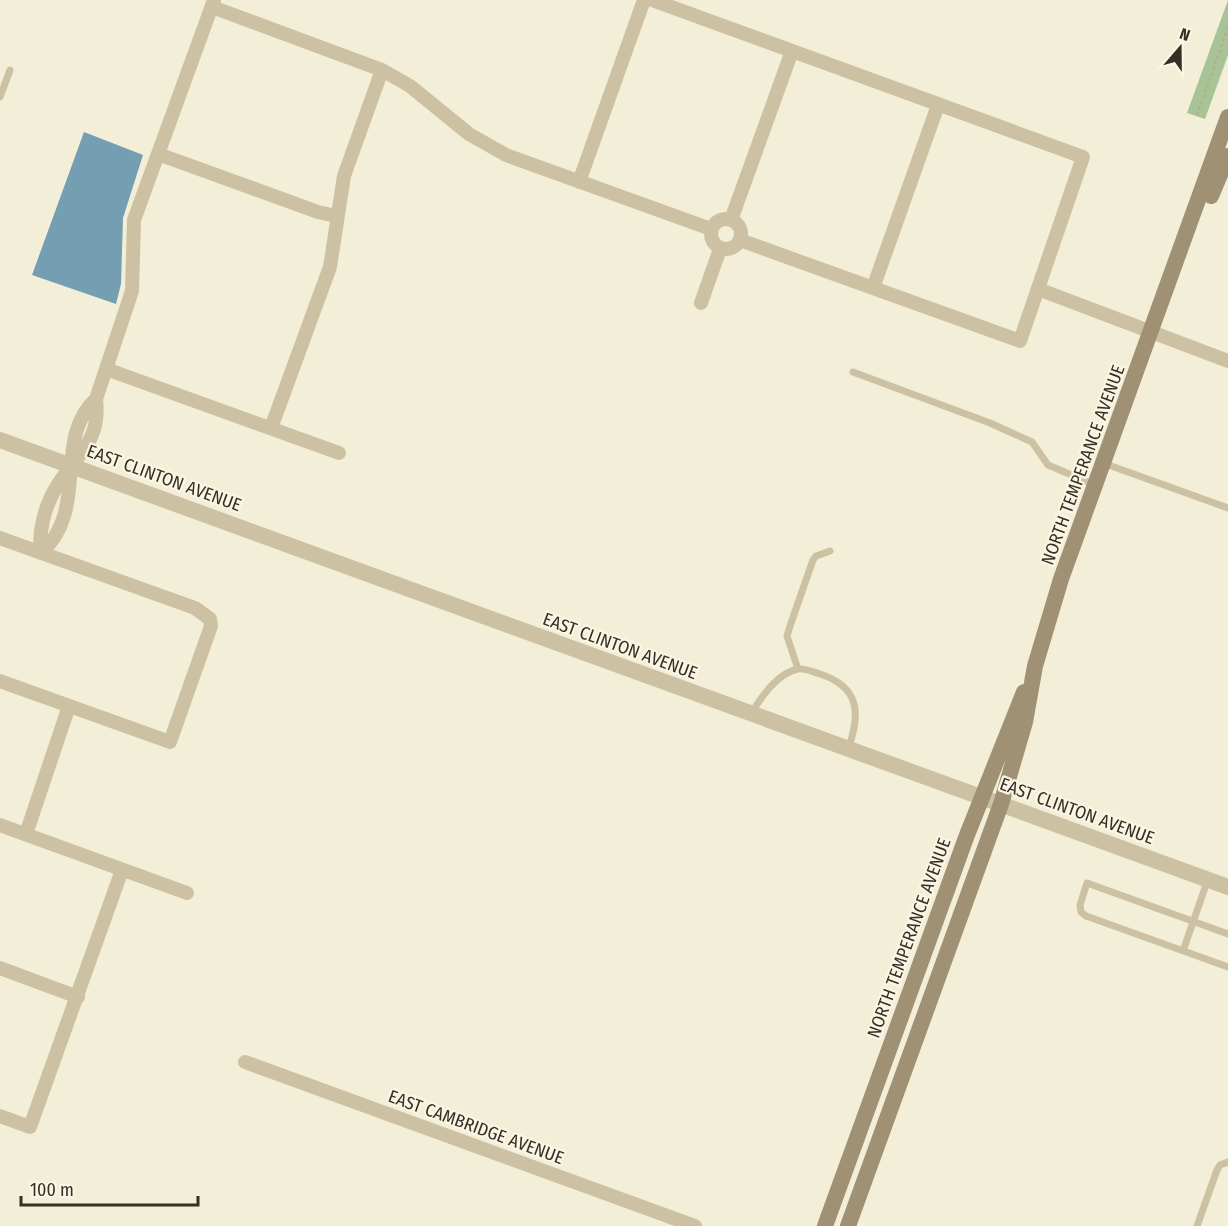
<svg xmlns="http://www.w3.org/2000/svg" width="1228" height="1226" font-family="'Fira Sans Condensed',sans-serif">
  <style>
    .green { fill: #a8c396 }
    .water { fill: #749fb3 }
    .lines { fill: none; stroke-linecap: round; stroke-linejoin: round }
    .path { stroke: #b8ab8d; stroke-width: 2; stroke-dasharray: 3 3; stroke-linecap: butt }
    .service { stroke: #ccc1a3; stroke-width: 7 }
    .minor { stroke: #ccc1a3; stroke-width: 14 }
    .tertiary { stroke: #ccc1a3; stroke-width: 16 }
    .secondary { stroke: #a09074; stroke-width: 16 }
    .labels { text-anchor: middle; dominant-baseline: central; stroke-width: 4.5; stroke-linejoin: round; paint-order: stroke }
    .street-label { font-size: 18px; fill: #362f25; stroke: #fbf6e4 }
  </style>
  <rect width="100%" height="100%" fill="#f3eed7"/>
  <path class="green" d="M1228 0V55L1205 119 1187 113Z"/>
  <path class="water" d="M84 132 143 155 123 218 121 284 116 304 32 275Z"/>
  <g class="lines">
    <path class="path" d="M1197 115 1228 27"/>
    <path class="service" d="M0 97 10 70
      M853 372 990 423 1032 442 1048 465 1095 485
      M1103 463 1228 508
      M798 669 787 636 790 626 813 560 816 556 830 551
      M751 714C761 697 777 673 798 669 805 668 813 672 820 674 860 687 861 714 848 749
      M1228 934 1087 883 1080 905 1081 912 1086 916 1228 967
      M1183 951 1208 879
      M1197 1226 1217 1170 1220 1165 1228 1162"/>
    <path class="minor" d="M652 0 1083 157 1020 341 740 240
      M212 7 382 70 410 86 469 134 506 155 711 229
      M158 154 318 212 336 216
      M579 182 644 0
      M711 234a15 15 0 1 1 30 0a15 15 0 1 1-30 0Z
      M731 220 792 51
      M873 288 938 105
      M1038 289 1228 361
      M701 303 720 249
      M106 369 339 453
      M271 428 330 267 344 176 382 70
      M0 538 195 608 210 619 211 626 170 742 0 681
      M41 553C38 532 45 505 57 486 77 453 101 443 96 399L132 291 134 220 214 0
      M41 553C90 509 52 439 96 399
      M0 825 187 893
      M26 834 69 706
      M0 968 78 997
      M245 1062 695 1226
      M0 1116 30 1127 122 870"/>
    <path class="tertiary" d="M0 440 1228 887"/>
    <path class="secondary" d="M1211 196 1228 156
      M825 1226 967 835 1024 692
      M848 1226 1001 804 1025 722 1035 666 1061 579 1228 117"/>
  </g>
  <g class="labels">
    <g class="street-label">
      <text transform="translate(1083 465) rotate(-70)">NORTH TEMPERANCE AVENUE</text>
      <text transform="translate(164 478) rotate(20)">EAST CLINTON AVENUE</text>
      <text transform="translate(620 646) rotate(20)">EAST CLINTON AVENUE</text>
      <text transform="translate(1077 811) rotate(20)">EAST CLINTON AVENUE</text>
      <text transform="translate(909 938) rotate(-70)">NORTH TEMPERANCE AVENUE</text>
      <text transform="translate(476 1127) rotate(20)">EAST CAMBRIDGE AVENUE</text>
    </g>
  </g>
  <g transform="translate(1180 48) rotate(20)" stroke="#fbf6e4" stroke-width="4.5" paint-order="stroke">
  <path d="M0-4.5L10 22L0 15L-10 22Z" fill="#362f25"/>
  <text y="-9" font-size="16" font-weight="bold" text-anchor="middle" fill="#362f25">N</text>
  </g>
  <path d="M21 1196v9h177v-9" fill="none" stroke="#362f25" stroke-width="3"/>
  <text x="30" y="1196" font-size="18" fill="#362f25" stroke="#fbf6e4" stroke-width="4.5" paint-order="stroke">100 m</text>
</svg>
